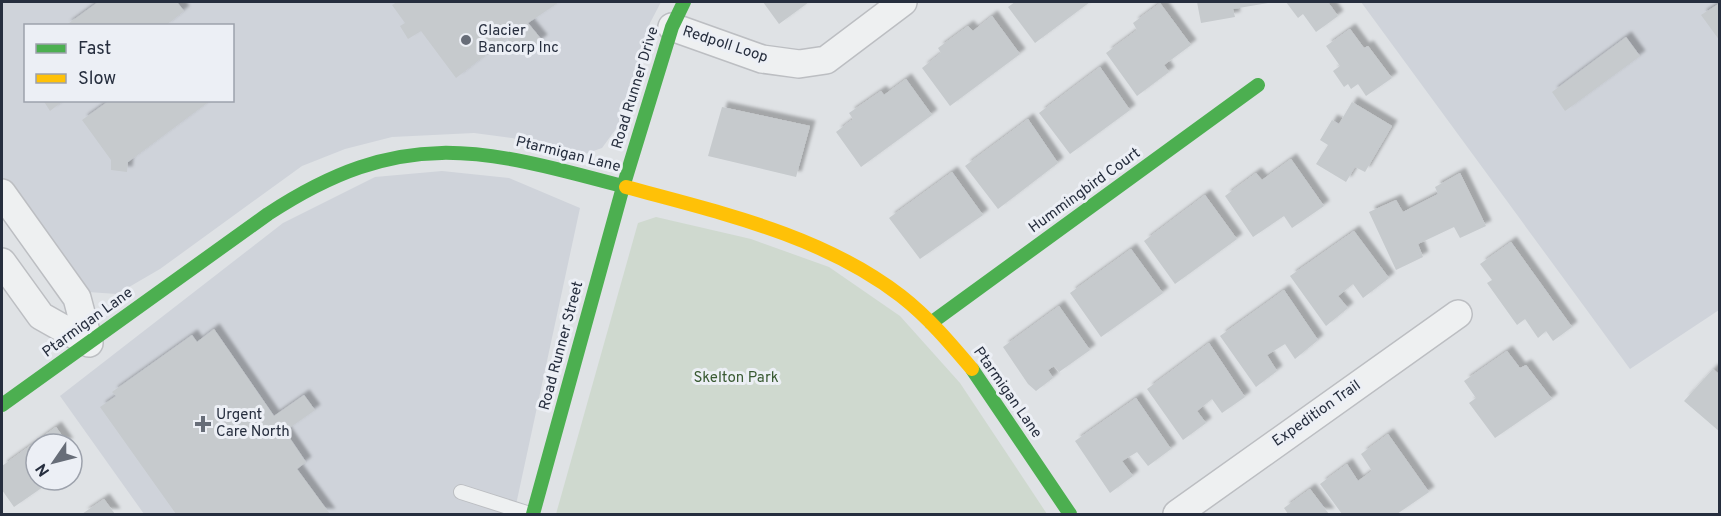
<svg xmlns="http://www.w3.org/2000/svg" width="1721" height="516" font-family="Overpass,sans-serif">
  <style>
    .built { fill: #cfd3da; fill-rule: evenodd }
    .green { fill: #cfd9cf }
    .building { fill: #c6cacd; filter: url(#shadow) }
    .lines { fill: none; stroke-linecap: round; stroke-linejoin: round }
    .lane-casing { stroke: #bcbec2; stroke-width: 16 }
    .street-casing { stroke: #bcbec2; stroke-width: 30 }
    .lane { stroke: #eef0f1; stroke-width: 14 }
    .street { stroke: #eef0f1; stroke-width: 27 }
    .fast { stroke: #4caf50; stroke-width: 14 }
    .slow { stroke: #ffc107; stroke-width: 14 }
    .poi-dot { fill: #676d78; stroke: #eceff5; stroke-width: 2 }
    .labels { text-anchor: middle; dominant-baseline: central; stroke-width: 6; stroke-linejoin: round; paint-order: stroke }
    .poi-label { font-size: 15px; fill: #262e3e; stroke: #eceff5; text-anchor: start }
    .street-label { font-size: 15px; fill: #262e3e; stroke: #eceff5 }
    .park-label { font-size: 15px; fill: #395a32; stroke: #eceff5 }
  </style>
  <defs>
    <filter id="shadow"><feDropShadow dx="5.5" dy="-5.5" stdDeviation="1.5" flood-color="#0004"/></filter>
  </defs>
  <rect width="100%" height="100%" fill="#dfe2e5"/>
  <path class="built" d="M2 2H661L650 23 618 126 602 148 579 156 512 138 474 133 392 137 345 149 302 166 160 269 117 294 88 292 75 279 2 177ZM26 26H232V100H26Z
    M1361 2H1719V310L1630 369Z
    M442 171 509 178 580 208 514 514H144L60 396 283 223 375 177Z"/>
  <path class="green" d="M656 217 751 239 829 267 900 316 960 383 1047 514H556L638 223Z"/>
  <path class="building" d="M98 2H177L184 11 165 26H65Z
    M397 2H559L528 23 542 40 521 55 507 38 456 78 421 31 408 39 400 26 405 23 392 5Z
    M763 2H809L779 24Z
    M1015 2H1090L1035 43 1008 7Z
    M1197 2H1268V3L1233 9 1235 17 1201 23Z
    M1286 2H1328L1338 16 1316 32 1303 14 1298 18Z
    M1160 3 1191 45 1164 65 1169 72 1137 96 1106 53 1137 30 1133 23Z
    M1720 3V41L1701 15Z
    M992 16 1020 54 950 106 922 68 941 53 938 48 968 26 973 31Z
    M1350 29 1364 48 1368 46 1392 78 1366 96 1358 84 1351 89 1348 84 1344 87 1333 71 1340 66 1326 46Z
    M1626 37 1640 56 1565 111 1552 92Z
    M1100 67 1130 110 1070 154 1039 113Z
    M906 79 932 115 861 167 836 132 853 119 849 113 881 91 884 95Z
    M43 100H64L50 111Z
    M110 100H211L128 162 127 172 111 170V160L82 120Z
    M1352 102 1392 126 1365 172 1355 167 1346 182 1316 164 1328 145 1320 140 1332 120 1339 124Z
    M722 107 810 126 796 177 708 156Z
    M1028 119 1058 163 998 209 965 166Z
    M1291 159 1324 206 1292 228 1284 216 1253 237 1225 196 1256 173 1262 180Z
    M952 172 983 215 920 259 889 218Z
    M1460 173 1486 226 1460 238 1454 227 1418 244 1423 257 1396 270 1369 212 1396 200 1403 212 1438 194 1435 187Z
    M1205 195 1237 239 1175 284 1144 241Z
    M1354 231 1389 278 1363 298 1353 284 1338 296 1348 308 1326 326 1290 276Z
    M1511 242 1572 327 1553 341 1546 331 1538 338 1525 319 1517 325 1487 283 1492 280 1480 264Z
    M1131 249 1163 293 1101 337 1070 293Z
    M1284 290 1318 340 1295 359 1285 344 1267 355 1277 371 1256 387 1220 336Z
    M1059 306 1090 350 1059 372 1054 366 1048 370 1053 378 1036 391 1028 384 1003 347Z
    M214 329 274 416 304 395 315 410 285 431 306 462 297 469 330 514H176L100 407 116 396 112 392 192 335 197 342Z
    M1209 343 1245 397 1222 413 1212 399 1197 411 1206 423 1183 440 1147 389Z
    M1507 351 1520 368 1526 365 1552 399 1495 438 1469 403 1476 398 1464 381Z
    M1713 369 1720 375V432L1684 401Z
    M1136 398 1171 449 1148 466 1137 452 1122 461 1133 476 1110 493 1075 441Z
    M56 427 68 444H36V480H53L14 507 2 490V466Z
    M1388 434 1429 492 1397 514H1342L1320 484 1347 464 1358 481 1372 471 1361 454Z
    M1310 489 1329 514H1288L1284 508Z
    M104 499 115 514H82Z"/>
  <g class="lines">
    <g class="lane-casing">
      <path id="lane" d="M461 492 530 514"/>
    </g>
    <g class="street-casing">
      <path id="street" d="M672 27 762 59 799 64 826 60 903 2
        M2 193 77 298 89 343
        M2 262 41 316 89 343
        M1177 514 1458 314"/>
    </g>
    <use href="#lane" class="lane"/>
    <use href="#street" class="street"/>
    <path class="fast" d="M931 323 1258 85
      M972 369 1070 514
      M2 405 268 214C402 126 481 148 626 187
      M533 514 623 187 672 27 684 2"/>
    <path class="slow" d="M626 187C721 213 822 235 901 296 928 317 950 343 972 369"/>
  </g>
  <g class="poi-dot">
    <circle cx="466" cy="40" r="6"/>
    <path d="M200 415h6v6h6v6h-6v6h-6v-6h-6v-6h6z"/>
  </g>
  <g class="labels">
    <g class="poi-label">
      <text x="478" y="31">Glacier<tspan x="478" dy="17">Bancorp Inc</tspan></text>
      <text x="216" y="415">Urgent<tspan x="216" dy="17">Care North</tspan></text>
    </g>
    <g class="street-label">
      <text transform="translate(725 45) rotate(18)">Redpoll Loop</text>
      <text transform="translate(636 88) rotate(-73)">Road Runner Drive</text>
      <text transform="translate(568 155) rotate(14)">Ptarmigan Lane</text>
      <text transform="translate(1085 191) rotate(-36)">Hummingbird Court</text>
      <text transform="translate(88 323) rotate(-36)">Ptarmigan Lane</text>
      <text transform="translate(562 346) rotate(-75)">Road Runner Street</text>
      <text transform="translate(1007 393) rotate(55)">Ptarmigan Lane</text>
      <text transform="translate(1317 414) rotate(-35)">Expedition Trail</text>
    </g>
    <g class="park-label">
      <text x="736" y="378">Skelton Park</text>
    </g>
  </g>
  <rect width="1721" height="516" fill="none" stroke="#262e3e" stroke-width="6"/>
  <rect x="24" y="24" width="210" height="78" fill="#eceff5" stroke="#9da2ac" stroke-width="1.5"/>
  <rect x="36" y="44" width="30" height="9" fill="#4caf50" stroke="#9da2ac" stroke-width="1.5"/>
  <text x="78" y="54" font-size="18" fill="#262e3e">Fast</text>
  <rect x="36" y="74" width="30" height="9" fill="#ffc107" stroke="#9da2ac" stroke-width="1.5"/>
  <text x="78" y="84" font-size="18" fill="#262e3e">Slow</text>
  <g transform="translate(54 462) rotate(235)"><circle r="28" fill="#eceff5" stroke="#9da2ac" stroke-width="1.5"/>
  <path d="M0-4.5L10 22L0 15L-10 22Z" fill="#676d78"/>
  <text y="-9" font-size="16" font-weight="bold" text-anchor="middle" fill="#262e3e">N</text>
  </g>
</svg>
